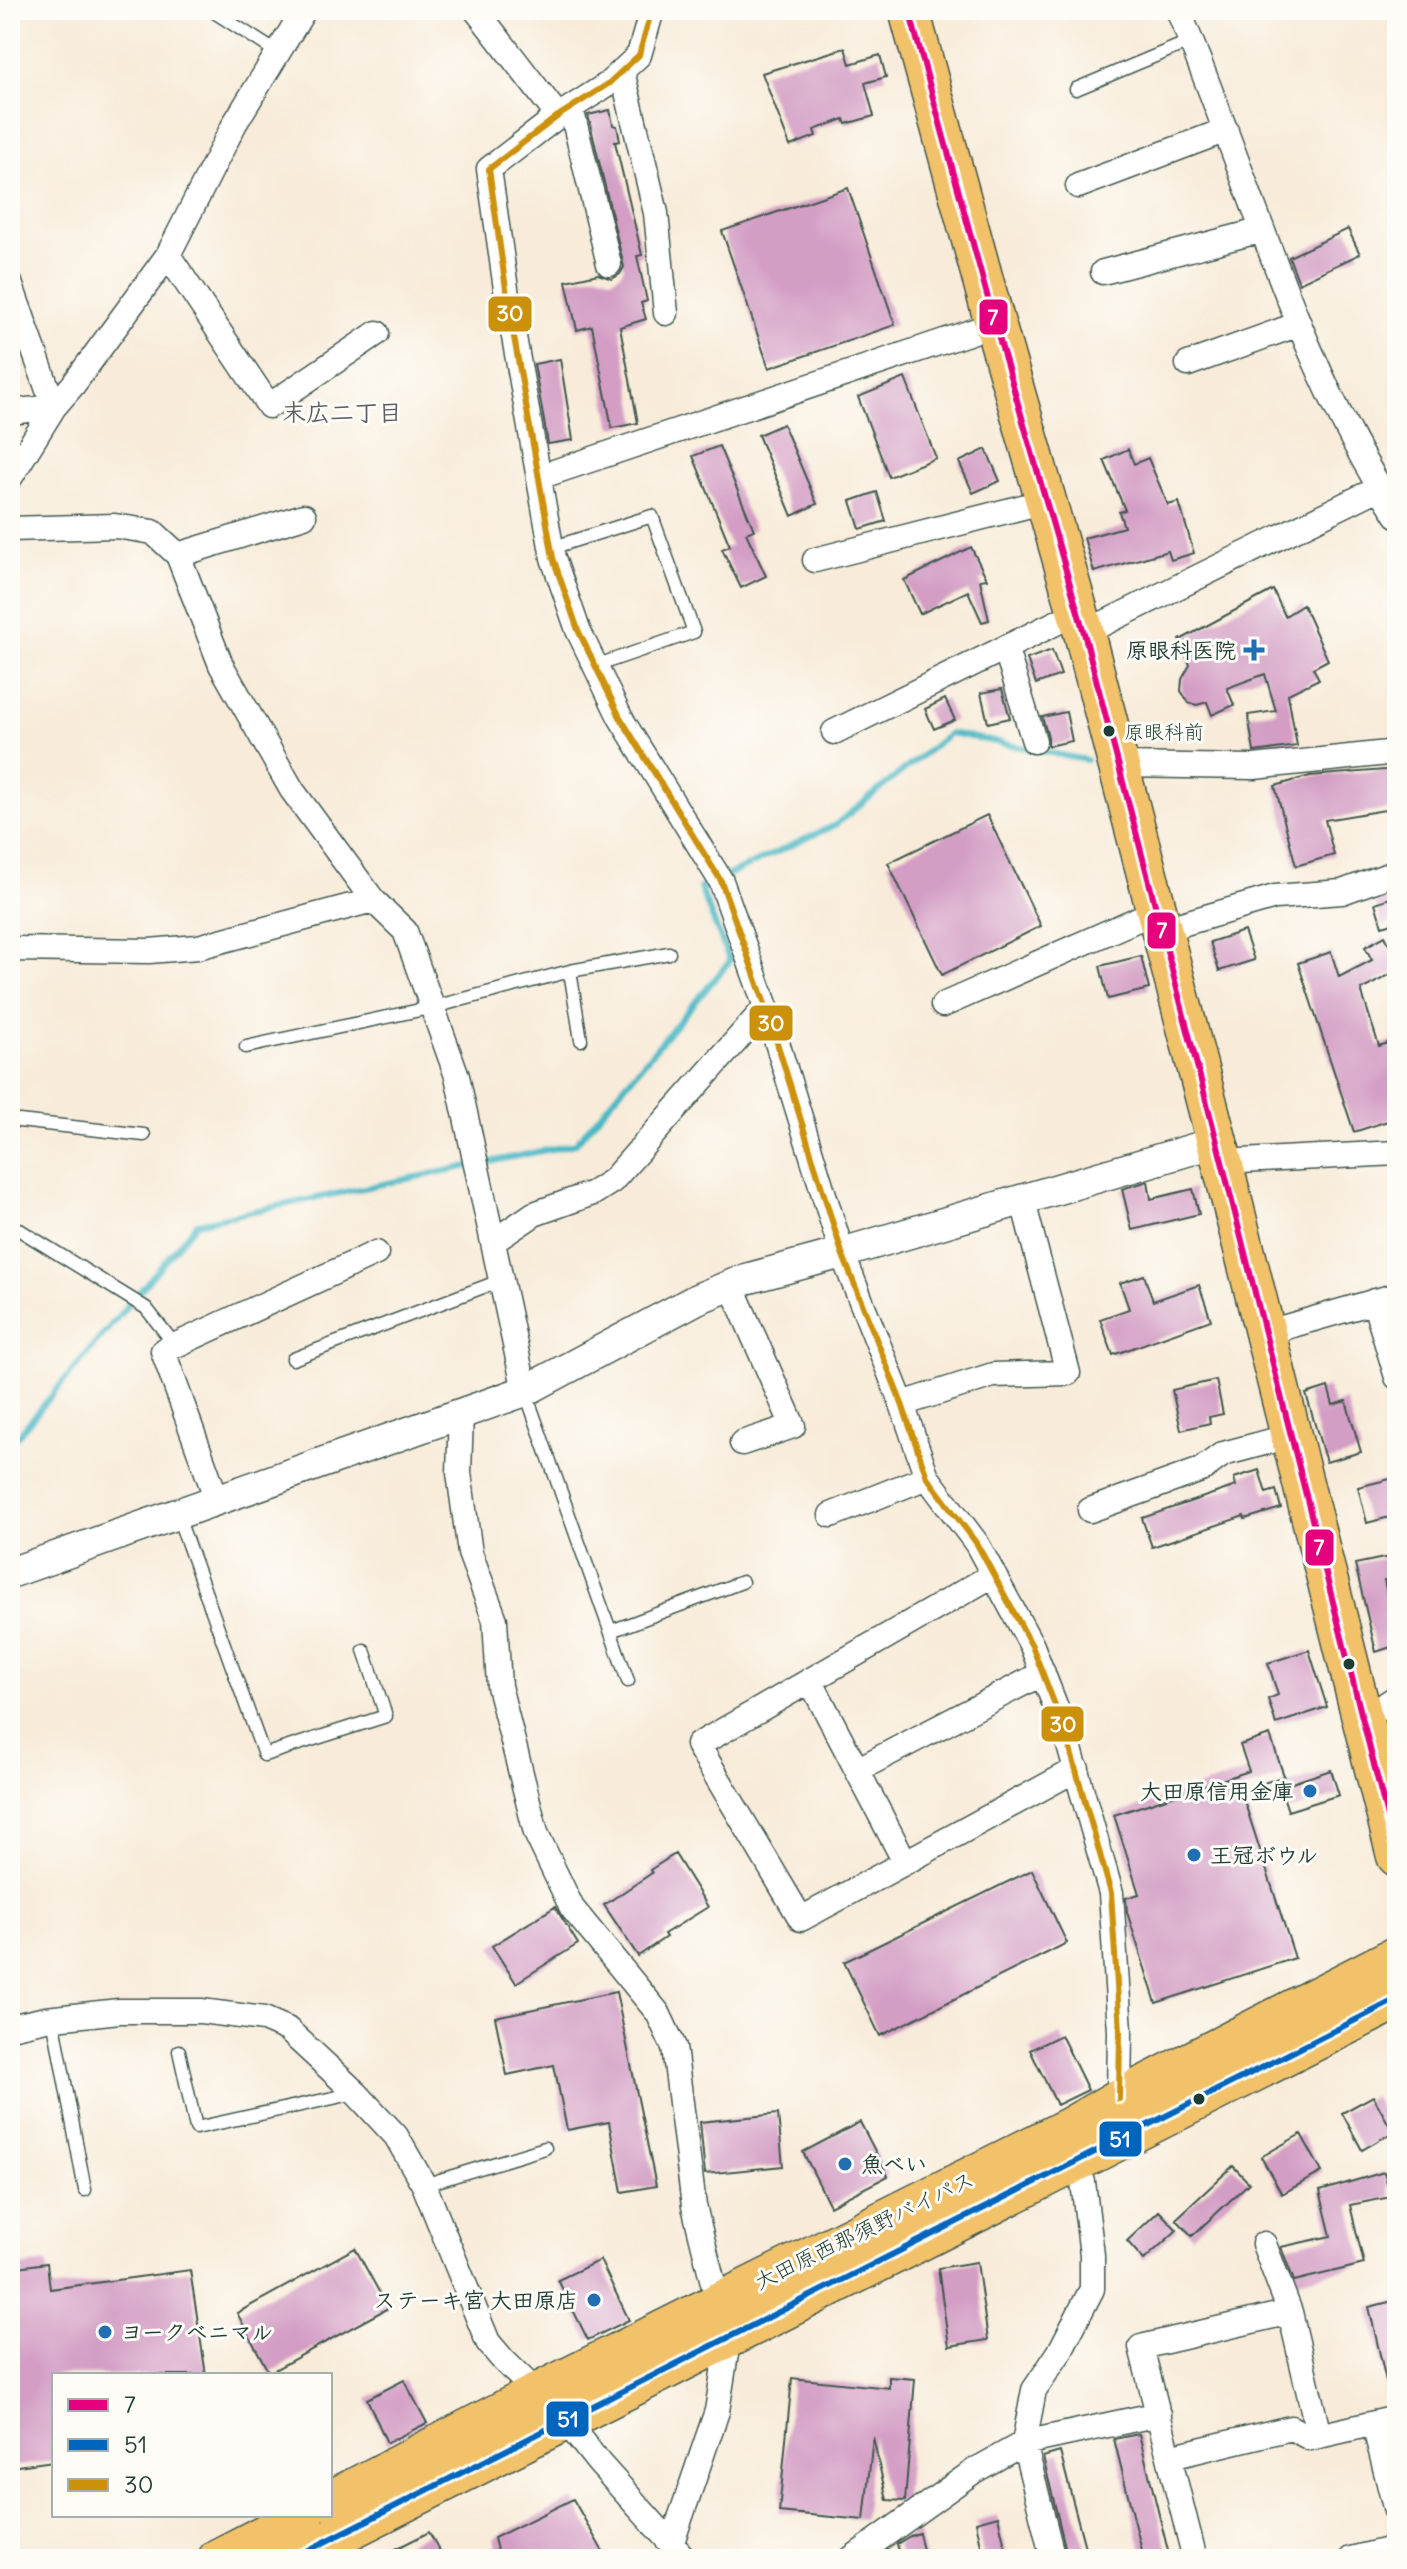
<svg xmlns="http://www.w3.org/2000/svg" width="1407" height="2569" font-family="Delius,'Klee One',sans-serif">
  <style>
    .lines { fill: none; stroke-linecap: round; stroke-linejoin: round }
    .stream { stroke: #4ab8c5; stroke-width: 6 }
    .building { fill: #d39dc4 }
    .service-casing { stroke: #40574d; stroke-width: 15 }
    .minor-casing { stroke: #40574d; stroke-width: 27 }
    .tertiary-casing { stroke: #40574d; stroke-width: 33 }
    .trunk-casing { stroke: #40574d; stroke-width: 43 }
    .service { stroke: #fff; stroke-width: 12 }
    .minor { stroke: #fff; stroke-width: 24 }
    .tertiary { stroke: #fff; stroke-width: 30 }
    .trunk { stroke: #f2c26a; stroke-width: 40 }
    .bus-1-casing { stroke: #fdfcf7; stroke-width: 12 }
    .bus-2-casing { stroke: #fdfcf7; stroke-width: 12 }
    .bus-3-casing { stroke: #fdfcf7; stroke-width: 12 }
    .bus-1 { stroke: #e5007d; stroke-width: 6 }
    .bus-2 { stroke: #0065bd; stroke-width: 6 }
    .bus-3 { stroke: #cc910a; stroke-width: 6 }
    .poi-dot { fill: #1f6fb2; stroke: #fdfcf7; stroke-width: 3 }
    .bus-dot { fill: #1f3d34; stroke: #fdfcf7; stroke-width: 3 }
    .labels { text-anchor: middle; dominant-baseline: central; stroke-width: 6; stroke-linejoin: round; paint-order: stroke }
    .bus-label { font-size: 20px; fill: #1f3d34; stroke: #fdfcf7; text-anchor: start }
    .poi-label { font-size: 22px; font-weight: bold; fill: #1f3d34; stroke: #fdfcf7; text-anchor: end }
    .street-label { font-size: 22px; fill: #1f3d34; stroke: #fdfcf7 }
    .neighbourhood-label { font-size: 24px; font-weight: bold; fill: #5e5f66; stroke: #fdfcf7 }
    .line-badge { stroke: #fdfcf7; stroke-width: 3 }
    .badge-label { font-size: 22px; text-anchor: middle; font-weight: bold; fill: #fff }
  </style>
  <rect width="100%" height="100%" fill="#fdfcf7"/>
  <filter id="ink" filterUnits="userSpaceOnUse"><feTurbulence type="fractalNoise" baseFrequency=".0125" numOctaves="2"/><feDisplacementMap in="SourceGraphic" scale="16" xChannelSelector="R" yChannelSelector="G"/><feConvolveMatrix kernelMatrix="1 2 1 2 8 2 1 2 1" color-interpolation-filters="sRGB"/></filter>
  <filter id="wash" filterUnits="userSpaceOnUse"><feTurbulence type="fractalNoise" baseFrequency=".006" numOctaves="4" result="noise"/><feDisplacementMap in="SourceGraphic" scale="32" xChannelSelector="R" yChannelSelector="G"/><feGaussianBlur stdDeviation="1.8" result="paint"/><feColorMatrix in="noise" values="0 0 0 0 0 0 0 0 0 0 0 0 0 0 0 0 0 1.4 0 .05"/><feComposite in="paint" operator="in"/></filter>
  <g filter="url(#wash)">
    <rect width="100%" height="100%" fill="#f8ebd9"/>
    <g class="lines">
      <path class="stream" d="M726 876 835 825 950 733 1086 760
        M480 1164 575 1144 730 961 700 888 716 881
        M10 1445 197 1223 469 1166"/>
    </g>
    <g id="blocks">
      <path class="building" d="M845 48 850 64 880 55 886 77 865 83 874 116 846 124 844 119 814 130 816 136 790 146 762 73Z
        M610 110 613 125 617 126 620 141 615 142 642 255 637 256 647 301 641 303 646 319 620 327 638 423 612 428 592 326 577 330 566 281 598 274 612 279 620 274 624 267 588 115Z
        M848 188 895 325 769 368 722 231Z
        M1348 229 1360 254 1299 283 1289 257Z
        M560 359 573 440 548 444 534 364Z
        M905 378 936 458 889 477 858 397Z
        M783 424 817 504 792 516 758 435Z
        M719 446 754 530 746 533 766 576 741 588 722 549 730 546 693 456Z
        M986 449 1000 481 973 493 959 462Z
        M1128 449 1134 464 1148 458 1168 505 1179 502 1194 553 1171 560 1168 551 1094 572 1084 538 1124 527 1119 512 1125 510 1104 460Z
        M877 492 886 521 860 529 851 501Z
        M971 547 987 579 980 580 989 620 982 622 968 591 920 614 904 580Z
        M1273 590 1285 616 1303 605 1328 660 1313 668 1319 679 1288 694 1297 746 1254 752 1248 715 1276 711 1265 674 1227 688 1234 705 1212 715 1207 702 1197 705 1189 703 1181 691 1182 679 1190 665 1180 640Z
        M1052 650 1061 675 1036 684 1027 659Z
        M1002 689 1010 718 988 723 981 693Z
        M945 699 955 720 934 729 925 709Z
        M1066 712 1072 741 1048 746V737L1042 717Z
        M1397 769V808L1325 820 1334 855 1296 866 1275 786 1310 776Z
        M987 815 1041 926 942 975 888 863Z
        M1393 897 1397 922 1382 926 1375 903Z
        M1244 931 1254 960 1219 971 1210 942Z
        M1385 936 1397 959V971L1361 990 1379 1046 1397 1040V1118L1354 1132 1298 963 1331 952 1339 977 1372 960 1365 947Z
        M1141 956 1149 989 1108 999 1100 966Z
        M1148 1181 1151 1199 1193 1189 1199 1214 1132 1230 1122 1189Z
        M1144 1275 1153 1301 1199 1285 1211 1320 1113 1355 1100 1319 1129 1309 1120 1283Z
        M1216 1380 1223 1414 1209 1417 1210 1423 1181 1430 1172 1390Z
        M1328 1387 1333 1405 1346 1401 1361 1452 1326 1462 1306 1394Z
        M1259 1470 1266 1493 1276 1490 1281 1508 1245 1519 1244 1516 1152 1547 1142 1518 1236 1486 1234 1478Z
        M1394 1478 1397 1515 1367 1523 1358 1487Z
        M1389 1557 1393 1579 1384 1580 1393 1623 1397 1622V1645L1376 1652 1355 1564Z
        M1309 1650 1327 1707 1276 1724 1268 1699 1278 1695 1268 1663Z
        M1270 1735 1284 1776 1241 1791 1295 1958 1156 2003 1127 1912 1126 1898 1139 1894 1114 1815 1249 1771 1240 1745Z
        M1331 1770 1339 1795 1288 1811 1280 1787Z
        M675 1854 708 1907 664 1934 666 1937 638 1956 604 1905 652 1873 650 1870Z
        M1032 1870 1067 1943 880 2036 844 1962Z
        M555 1907 578 1944 516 1983 492 1946Z
        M616 1992 656 2186 622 2192 609 2122 567 2130 554 2065 507 2075 495 2017Z
        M1061 2035 1088 2090 1057 2105 1030 2050Z
        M1373 2096 1393 2132 1362 2150 1342 2113Z
        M778 2114 783 2166 705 2174 700 2122Z
        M860 2122 888 2176 830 2206 803 2152Z
        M1301 2134 1322 2172 1282 2194 1261 2157Z
        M1233 2166 1249 2183 1192 2236 1176 2219Z
        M1384 2172 1391 2197 1350 2205 1364 2264 1294 2281 1281 2247 1331 2236 1320 2191Z
        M1159 2211 1177 2230 1144 2260 1127 2241Z
        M355 2248 388 2308 269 2373 237 2313Z
        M600 2260 629 2320 588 2340 558 2280Z
        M977 2262 988 2340 949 2346 938 2268Z
        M47 2263 50 2289 190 2270 206 2375H54V2461L10 2467V2268Z
        M1397 2300V2398H1390L1369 2307Z
        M889 2377 915 2379 905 2501 887 2500 873 2437 864 2520 779 2512 792 2378 889 2388Z
        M404 2380 427 2423 387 2443 367 2399Z
        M1139 2434 1170 2559H1144L1114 2439Z
        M1060 2452 1088 2559H1068L1043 2457Z
        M573 2499 607 2559H499L494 2538Z
        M998 2516 1008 2559H984L976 2522Z
        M429 2532 444 2559H376Z
        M919 2533 925 2559H901L897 2544 910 2536Z"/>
    </g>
  </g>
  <g filter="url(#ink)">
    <use href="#blocks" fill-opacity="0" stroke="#40574d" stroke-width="2"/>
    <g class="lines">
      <g class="service-casing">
        <path id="service" d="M211 10 278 53
          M1076 89 1191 41
          M551 548 652 516 694 632 595 666
          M570 971 581 1040
          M246 1047 434 1007 570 971 669 953
          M10 1120 144 1135
          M10 1224 146 1308 175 1345
          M293 1359 502 1280
          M525 1391 628 1681
          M177 1514 264 1755 386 1716 364 1650
          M611 1631 742 1582
          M53 2018 85 2190
          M179 2051 196 2128 356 2093
          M424 2185 545 2148"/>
      </g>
      <g class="minor-casing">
        <path id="minor" d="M476 10 558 116
          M652 10 639 55 608 84 558 116 489 169 508 303 553 558 578 630 620 717 721 881 766 1007 842 1253 902 1404 927 1477 977 1544 1032 1646 1064 1728 1111 1893 1120 2031 1119 2099
          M1178 10C1250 178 1296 361 1397 515
          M622 71 656 213 666 313
          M571 108 609 264
          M1078 186 1226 130
          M168 255 269 406 377 333
          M1103 272 1262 230
          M10 283 54 407 10 412
          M1188 364 1299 324
          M539 477 995 324
          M10 478 54 407 73 385 168 255 235 123 304 10
          M10 529 115 526 153 532 178 555 221 665 292 790 373 900 405 931 457 1076 525 1391
          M178 555 304 516
          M815 560 1046 501
          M1084 633 1379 488
          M1006 650 1034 741
          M834 732 1078 612
          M1118 765 1254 767 1397 752
          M1161 930 1275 897 1342 892 1397 872
          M10 949 149 951 198 947 373 900
          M943 1005 1156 911
          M1221 1162 1397 1153
          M494 1241 534 1214 593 1193 612 1181 766 1007
          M731 1285 793 1426 742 1443
          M1374 1301 1397 1377
          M1265 1333 1397 1295
          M902 1404 993 1375 1068 1373 1022 1198
          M461 1413 459 1473 470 1553 495 1620 499 1686 536 1833 572 1908 658 2013 674 2047 694 2206 718 2303 729 2335 717 2411 672 2542
          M217 1500 163 1351 376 1253
          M1090 1510 1201 1470 1223 1454 1290 1436
          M831 1515 927 1477
          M993 1575 698 1745 801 1919 1077 1769
          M810 1680 905 1862
          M1362 1720 1397 1697
          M857 1770 1043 1673
          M10 2027 46 2019 119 2011H201L264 2019 287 2029 356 2093 396 2136 424 2185 488 2342 504 2361 564 2419 599 2463 685 2559
          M1264 2244 1290 2312 1319 2436
          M1374 2424 1397 2515
          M1170 2457 1291 2428 1310 2438 1397 2418
          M851 2559 974 2471 1024 2443 1159 2414
          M1053 2559 1024 2443 1034 2390 1059 2353 1092 2289V2255L1083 2182 1073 2161
          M1195 2559 1141 2347 1290 2312
          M1351 2559 1397 2548"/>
      </g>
      <g class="tertiary-casing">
        <path id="tertiary" d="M10 1573 525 1391 697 1299 746 1279 842 1253 1217 1142"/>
      </g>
      <g class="trunk-casing">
        <path id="trunk" d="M909 10 995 324 1084 633 1217 1142 1397 1856
          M330 2501 538 2393 1069 2128 1119 2099 1397 1956
          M218 2559 303 2515
          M291 2559 1397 1999"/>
      </g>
      <use href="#service" class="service"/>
      <use href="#minor" class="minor"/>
      <use href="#tertiary" class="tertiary"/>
      <use href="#trunk" class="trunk"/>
      <g class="bus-1-casing">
        <path id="bus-1" d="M909 10 995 324 1084 633 1217 1142 1397 1856"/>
      </g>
      <g class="bus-2-casing">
        <path id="bus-2" d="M291 2559 1397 1999"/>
      </g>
      <g class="bus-3-casing">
        <path id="bus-3" d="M652 10 639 55 608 84 558 116 489 169 508 303 553 558 578 630 620 717 721 881 766 1007 842 1253 902 1404 927 1477 977 1544 1032 1646 1064 1728 1111 1893 1120 2031 1119 2099"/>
      </g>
      <use href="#bus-1" class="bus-1"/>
      <use href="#bus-2" class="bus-2"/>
      <use href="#bus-3" class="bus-3"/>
    </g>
  </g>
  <g class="poi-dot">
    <path d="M1250 638h8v8h8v8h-8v8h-8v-8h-8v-8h8z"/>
    <circle cx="1310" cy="1791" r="8"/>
    <circle cx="1194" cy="1855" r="8"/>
    <circle cx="845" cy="2164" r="8"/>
    <circle cx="594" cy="2300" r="8"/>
    <circle cx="105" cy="2332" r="8"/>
  </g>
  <g class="bus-dot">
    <circle cx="1109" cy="731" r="7"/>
    <circle cx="1349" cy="1664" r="7"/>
    <circle cx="1199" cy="2099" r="7"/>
  </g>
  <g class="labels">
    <g class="bus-label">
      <text x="1124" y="731">原眼科前</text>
    </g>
    <g class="poi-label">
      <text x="1236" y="650">原眼科医院</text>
      <text x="1294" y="1791">大田原信用金庫</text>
      <text x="1210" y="1855" text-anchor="start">王冠ボウル</text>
      <text x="861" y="2164" text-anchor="start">魚べい</text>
      <text x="578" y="2300">ステーキ宮 大田原店</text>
      <text x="121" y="2332" text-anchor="start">ヨークベニマル</text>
    </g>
    <g class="street-label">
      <text transform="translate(864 2230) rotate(-26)">大田原西那須野バイパス</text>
    </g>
    <g class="neighbourhood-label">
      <text x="342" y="412">末広二丁目</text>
    </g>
  </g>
  <g class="line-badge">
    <rect x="487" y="295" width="46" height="38" rx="8" fill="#cc910a"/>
    <rect x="978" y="298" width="31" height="38" rx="8" fill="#e5007d"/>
    <rect x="1146" y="911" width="31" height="39" rx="8" fill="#e5007d"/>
    <rect x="748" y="1004" width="46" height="38" rx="8" fill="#cc910a"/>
    <rect x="1304" y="1528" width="31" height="39" rx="8" fill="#e5007d"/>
    <rect x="1040" y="1705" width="45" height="38" rx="8" fill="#cc910a"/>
    <rect x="1098" y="2120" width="45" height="38" rx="8" fill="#0065bd"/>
    <rect x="545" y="2400" width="45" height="38" rx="8" fill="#0065bd"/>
  </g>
  <g class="badge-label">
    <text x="510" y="321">30</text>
    <text x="993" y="325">7</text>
    <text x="1162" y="938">7</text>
    <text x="771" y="1031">30</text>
    <text x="1319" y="1555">7</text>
    <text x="1063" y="1732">30</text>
    <text x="1120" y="2147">51</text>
    <text x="568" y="2427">51</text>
  </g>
  <rect width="1407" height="2569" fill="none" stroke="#fdfcf7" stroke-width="40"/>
  <rect x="52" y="2373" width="280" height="144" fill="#fdfcf7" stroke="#a4b0a9" stroke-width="2"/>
  <rect x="68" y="2399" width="40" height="12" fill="#e5007d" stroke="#a4b0a9" stroke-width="2"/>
  <text x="124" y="2413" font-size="24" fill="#1f3d34">7</text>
  <rect x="68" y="2439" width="40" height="12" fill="#0065bd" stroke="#a4b0a9" stroke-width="2"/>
  <text x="124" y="2453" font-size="24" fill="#1f3d34">51</text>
  <rect x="68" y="2479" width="40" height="12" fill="#cc910a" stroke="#a4b0a9" stroke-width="2"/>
  <text x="124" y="2493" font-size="24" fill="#1f3d34">30</text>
</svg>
